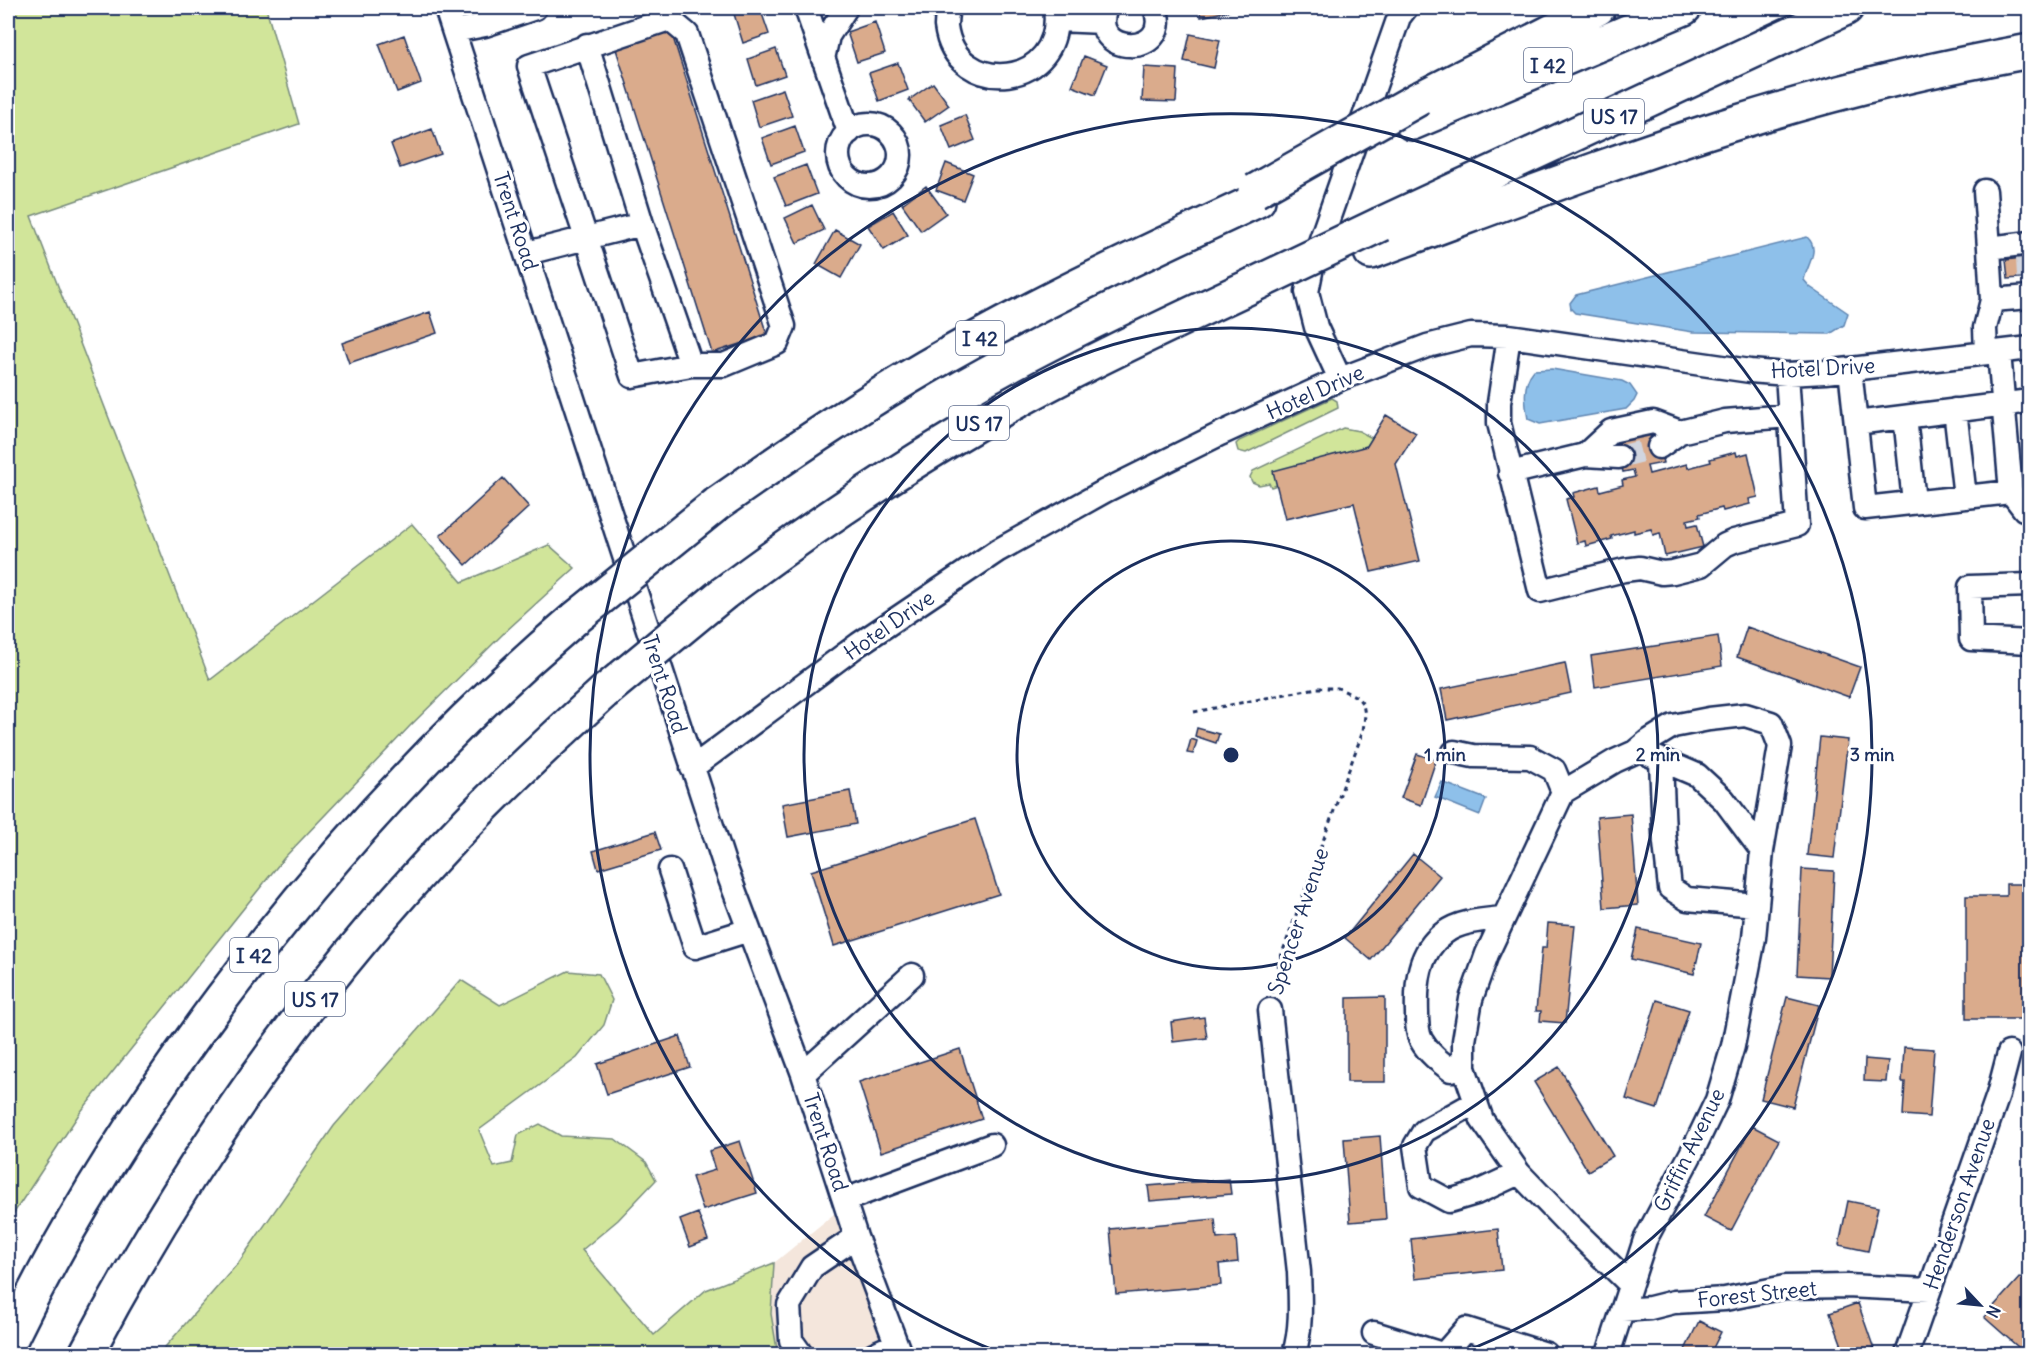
<svg xmlns="http://www.w3.org/2000/svg" width="2037" height="1362" font-family="Delius,sans-serif">
  <style>
    .built { fill: #f4e6dc }
    .green { fill: #d1e59a; stroke: #768a7c; stroke-width: 1.5 }
    .water { fill: #8ec0ea; stroke: #6086b2; stroke-width: 1.5 }
    .building { fill: #daab8c; stroke: #1b2f5e; stroke-width: 1.5 }
    .lines { fill: none; stroke-linecap: round; stroke-linejoin: round }
    .minor-tunnel { stroke: #d1d5df; stroke-width: 22; stroke-dasharray: 22 11; stroke-linecap: butt }
    .minor-casing { stroke: #1b2f5e; stroke-width: 27 }
    .highway-casing { stroke: #1b2f5e; stroke-width: 38 }
    .path { stroke: #1b2f5e; stroke-width: 3; stroke-dasharray: 4.5 4.5; stroke-linecap: butt }
    .minor { stroke: #fff; stroke-width: 22 }
    .highway { stroke: #fff; stroke-width: 33 }
    .highway-bridge-casing { stroke: #1b2f5e; stroke-width: 38; stroke-linecap: butt }
    .highway-bridge { stroke: #fff; stroke-width: 33 }
    .ring { fill: none; stroke: #1b2f5e; stroke-width: 3 }
    .labels { text-anchor: middle; dominant-baseline: central; stroke-width: 6; stroke-linejoin: round; paint-order: stroke }
    .shield { fill: #fff; stroke: #5f6d8e; stroke-width: 1.5 }
    .shield-label { font-size: 20px; font-weight: bold; fill: #1b2f5e }
    .street-label { font-size: 21px; fill: #1b2f5e; stroke: #fff }
    .centre { fill: #1b2f5e; stroke: #fff; stroke-width: 3 }
    .ring-label { font-size: 18px; text-anchor: middle; font-weight: bold; fill: #1b2f5e; stroke: #fff; stroke-width: 6; stroke-linejoin: round; paint-order: stroke }
  </style>
  <rect width="100%" height="100%" fill="#fff"/>
  <filter id="ink" filterUnits="userSpaceOnUse"><feTurbulence type="fractalNoise" baseFrequency=".0167" numOctaves="2"/><feDisplacementMap in="SourceGraphic" scale="12" xChannelSelector="R" yChannelSelector="G"/><feConvolveMatrix kernelMatrix="1 2 1 2 8 2 1 2 1" color-interpolation-filters="sRGB"/></filter>
  <g filter="url(#ink)">
    <path class="built" d="M840 1209 891 1354H773L776 1345 771 1314 774 1263Z"/>
    <path class="green" d="M8 8H266L299 124 31 216 210 680 412 524 462 582 549 545 575 568 505 632 410 726 284 858 79 1114 8 1222Z
      M1332 398 1337 401 1338 408 1246 453 1238 451 1236 444 1239 441Z
      M1343 428 1359 431 1372 438 1367 446 1277 485 1271 487 1269 483 1259 485 1252 482 1250 477 1253 471Z
      M568 971 599 974 612 1000 604 1025 577 1058 479 1130 494 1167 512 1163 518 1135 540 1124 561 1136 615 1139 646 1162 656 1180 618 1220 582 1250 654 1335 706 1290 774 1263 771 1314 777 1349 775 1354H159L239 1262 334 1126 461 980 500 1005Z"/>
    <path class="water" d="M1807 237C1821 250 1807 264 1804 280L1810 287 1848 313 1844 325 1830 334 1693 332 1575 313 1571 309 1570 303 1576 295Z
      M1552 369 1622 381 1630 385 1637 395 1634 401 1626 409 1540 424 1528 419C1525 403 1522 384 1534 370Z
      M1442 782 1486 799 1480 815 1435 797Z"/>
    <path class="building" d="M754 8H760L769 34 743 43 734 14Z
      M1199 8H1237V9L1201 17Z
      M875 22 885 53 857 62 847 32Z
      M670 28 767 335 712 353 615 46Z
      M1190 34 1220 40 1214 68 1184 61Z
      M404 35 421 83 397 92 379 44Z
      M776 49 785 75 756 85 748 59Z
      M1084 56 1107 65 1095 95 1072 86Z
      M898 63 908 90 879 101 869 73Z
      M1144 67 1178 69 1176 102 1142 101Z
      M933 83 949 105 925 122 909 100Z
      M783 89 792 116 759 127 751 100Z
      M965 115 975 140 951 150 941 125Z
      M795 126 804 152 771 164 762 138Z
      M432 129 441 154 400 168 391 144Z
      M946 163 973 174 963 200 936 190Z
      M806 165 817 194 786 206 774 177Z
      M926 186 946 213 921 231 902 204Z
      M812 205 824 230 797 243 785 218Z
      M893 211 908 235 884 250 868 226Z
      M835 230 860 244 841 278 816 264Z
      M2030 257V277L2008 279 2006 260Z
      M430 312 437 333 349 363 342 343Z
      M1386 415 1416 433 1396 464 1420 561 1371 572 1354 503 1285 519 1273 471 1367 446Z
      M1656 432 1663 463 1647 466 1649 474 1687 464 1688 468 1711 462 1710 459 1736 452 1737 456 1748 453 1758 497 1749 499 1750 504 1723 511 1722 508 1699 514 1700 517 1687 520 1688 526 1697 524 1703 547 1665 556 1660 533 1653 535 1651 529 1634 533V530L1611 536 1612 539 1586 546 1585 541 1577 543 1566 499 1574 497 1573 493 1599 486 1600 491 1623 485 1622 480 1635 477 1633 470 1623 472 1616 442Z
      M503 478 529 507 466 565 440 536Z
      M1747 627 1860 667 1849 697 1737 657Z
      M1718 636 1722 666 1595 687 1591 656Z
      M1565 663 1571 693 1447 720 1441 689Z
      M1197 728 1219 734 1216 743 1195 736Z
      M1820 737 1848 740 1834 858 1807 855Z
      M1191 739 1197 741 1193 754 1187 753Z
      M1417 754 1436 760 1421 805 1401 798Z
      M850 791 856 824 788 837 782 804Z
      M1631 814 1638 905 1604 908 1597 817Z
      M975 819 999 894 834 946 811 871Z
      M655 832 661 850 598 869 593 851Z
      M1413 854 1440 876 1371 960 1345 938Z
      M1802 869 1834 871 1829 977 1797 975Z
      M2006 884H2030V1019H1966V896H2006Z
      M1548 923 1575 925 1565 1023 1540 1021 1541 1011H1536L1542 948H1546Z
      M1638 929 1701 943 1694 974 1631 959Z
      M1385 997V1082H1347V998Z
      M1787 997 1819 1005 1793 1107 1761 1099Z
      M1657 1000 1689 1010 1657 1109 1626 1099Z
      M1204 1017 1207 1038 1173 1042 1171 1022Z
      M680 1036 690 1067 607 1094 597 1064Z
      M1904 1047 1934 1049 1929 1117 1903 1115 1905 1082H1902Z
      M960 1049 982 1119 881 1152 859 1082Z
      M1865 1059 1888 1061 1886 1082 1864 1081Z
      M1559 1067 1613 1156 1588 1171 1534 1082Z
      M1752 1126 1779 1140 1731 1231 1704 1217Z
      M1380 1136 1386 1219 1350 1222 1344 1139Z
      M740 1141 757 1193 703 1210 692 1177 715 1170 709 1151Z
      M1229 1179 1231 1194 1150 1201 1148 1186Z
      M1848 1201 1878 1207 1868 1251 1839 1245Z
      M698 1213 708 1240 690 1247 680 1220Z
      M1215 1219 1217 1239 1236 1237 1238 1262 1219 1264 1221 1285 1116 1294 1110 1229Z
      M1498 1229 1502 1270 1415 1279 1411 1239Z
      M2020 1277 2030 1286V1351L2026 1354 1984 1317Z
      M1858 1303 1874 1349 1860 1354H1845L1830 1313Z
      M1699 1321 1721 1332 1710 1354H1683Z"/>
    <g class="lines">
      <path class="minor-tunnel" d="M2027 258 2028 277
        M1619 457 1659 447"/>
      <g class="minor-casing">
        <path id="minor" d="M446 8 724 863 803 1074 856 1237 900 1354
          M806 8 849 132
          M948 8C947 13 946 20 946 26 955 99 1066 89 1055 8
          M1106 8C1086 56 1174 59 1155 8
          M1057 20 1103 22
          M454 31 485 25 535 8
          M823 59 828 36 846 8
          M838 155a31 31 0 1 1 62 0a31 31 0 1 1-62 0Z
          M1985 191 1989 248 2030 243
          M642 224 691 365H724L777 343 784 326 687 34 669 19 529 66 632 376 691 365
          M527 253 642 224 587 45
          M1992 300 2030 297
          M1509 336 1499 403V423L1540 591 1624 570 1640 568 1662 573 1673 572 1701 565 1725 545 1734 541 1797 525 1787 374
          M1999 352 2011 492 2024 509H2030
          M1986 353 1985 328 1992 300 1989 248
          M1850 369 1865 508 2011 492
          M1340 379 1316 327 1307 292 1313 262 1399 17 1406 8
          M1955 410 1965 497
          M1905 417 1914 502
          M1856 423 2030 401
          M1680 432 1725 421 1789 416
          M1619 457 1585 455 1611 431 1653 422 1680 432 1659 447
          M1510 473 1585 455
          M2030 585 1970 587 1971 639 2030 642
          M1454 752 1473 756 1530 757 1554 770 1563 792 1487 954 1471 999 1464 1041V1068L1482 1120 1519 1173 1571 1227 1630 1284
          M1650 755 1697 775 1724 800 1762 851
          M1661 761 1664 834 1670 888 1687 899 1757 905
          M692 768 859 644 997 551 1105 491 1220 434 1340 379 1427 346 1471 335 1509 336 1750 371 1787 374 1825 372 2030 348
          M1563 792 1615 761 1635 752 1647 742 1673 726 1709 719 1745 715 1771 723 1780 746 1762 851 1754 938 1733 1046 1717 1100 1693 1150 1645 1240 1608 1354
          M670 870 695 947 749 930
          M1270 1010 1299 1272C1300 1300 1302 1328 1294 1354
          M1464 1059 1451 1070C1440 1062 1428 1053 1421 1040 1417 1032 1417 1022 1417 1013 1416 983 1418 952 1444 933 1460 921 1483 920 1503 918
          M803 1074 912 975
          M1476 1102 1424 1131 1415 1146 1421 1186 1449 1201 1476 1193 1519 1173
          M845 1200 992 1145
          M1622 1310 1650 1308 1674 1302 1725 1299 1785 1287 1847 1286 1929 1290
          M1374 1333 1442 1354
          M801 1354 791 1340 789 1305 812 1267 856 1237
          M874 1354 896 1344
          M1444 1354 1466 1329 1546 1354
          M1907 1354 1998 1095 2009 1053"/>
      </g>
      <g class="highway-casing">
        <path id="highway" d="M1421 98 1598 8
          M1412 123 1684 8
          M1381 224 1846 8
          M1371 252C1492 208 1612 161 1735 123 1831 93 1930 69 2030 51
          M717 504C785 456 854 409 926 367 1033 305 1146 252 1258 200
          M724 593C822 520 924 451 1032 393 1104 354 1179 320 1253 285
          M8 1344C67 1222 141 1106 222 998 326 860 441 733 572 621
          M86 1354C188 1161 315 980 467 823 511 777 558 734 604 692"/>
      </g>
      <path class="path" d="M1194 712 1317 688H1338L1357 697 1363 704 1365 715 1363 731 1280 959 1272 993"/>
      <use href="#minor" class="minor"/>
      <use href="#highway" class="highway"/>
      <g class="highway-bridge-casing">
        <path id="highway-bridge" d="M1255 191 1420 98
          M1253 285 1381 224
          M572 621 717 504
          M604 692 724 593"/>
      </g>
      <use href="#highway-bridge" class="highway-bridge"/>
    </g>
  </g>
  <g class="ring">
    <circle cx="1231" cy="755" r="214"/>
    <circle cx="1231" cy="755" r="427"/>
    <path d="M1001 1353A641 641 0 1 1 1461 1353"/>
  </g>
  <g class="labels">
    <g class="shield">
      <rect x="1524" y="48" width="48" height="34" rx="4.5"/>
      <rect x="1584" y="99" width="60" height="34" rx="4.5"/>
      <rect x="956" y="321" width="48" height="34" rx="4.5"/>
      <rect x="949" y="406" width="60" height="34" rx="4.5"/>
      <rect x="230" y="938" width="48" height="34" rx="4.5"/>
      <rect x="285" y="982" width="60" height="34" rx="4.5"/>
    </g>
    <g class="shield-label">
      <text x="1548" y="65">I 42</text>
      <text x="1614" y="116">US 17</text>
      <text x="980" y="338">I 42</text>
      <text x="979" y="423">US 17</text>
      <text x="254" y="955">I 42</text>
      <text x="315" y="999">US 17</text>
    </g>
    <g class="street-label">
      <text transform="translate(516 221) rotate(72)">Trent Road</text>
      <text transform="translate(1823 368) rotate(-3)">Hotel Drive</text>
      <text transform="translate(1315 392) rotate(-24)">Hotel Drive</text>
      <text transform="translate(889 625) rotate(-35)">Hotel Drive</text>
      <text transform="translate(665 684) rotate(72)">Trent Road</text>
      <text transform="translate(1298 921) rotate(-72)">Spencer Avenue</text>
      <text transform="translate(826 1142) rotate(72)">Trent Road</text>
      <text transform="translate(1689 1150) rotate(-64)">Griffin Avenue</text>
      <text transform="translate(1959 1204) rotate(-71)">Henderson Avenue</text>
      <text transform="translate(1757 1294) rotate(-6)">Forest Street</text>
    </g>
  </g>
  <circle cx="1231" cy="755" r="9" class="centre"/>
  <g class="ring-label">
    <text x="1445" y="761">1 min</text>
    <text x="1658" y="761">2 min</text>
    <text x="1872" y="761">3 min</text>
  </g>
  <rect width="2037" height="1362" fill="none" stroke="#fff" stroke-width="30"/>
  <rect x="15" y="15" width="2007" height="1332" fill="none" stroke="#1b2f5e" stroke-width="2" filter="url(#ink)"/>
  <g transform="translate(1980 1305) rotate(116)" stroke="#ffffff" stroke-width="4.5" paint-order="stroke">
  <path d="M0-4.5L10 22L0 15L-10 22Z" fill="#1b2f5e"/>
  <text y="-9" font-size="16" font-weight="bold" text-anchor="middle" fill="#1b2f5e">N</text>
  </g>
</svg>
